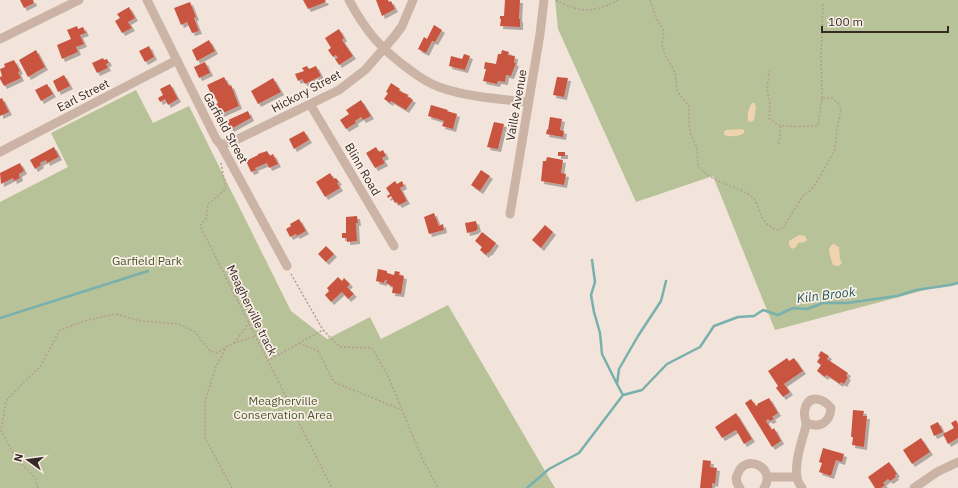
<svg xmlns="http://www.w3.org/2000/svg" width="958" height="488" font-family="'IBM Plex Sans',sans-serif">
  <style>
    .green { fill: #b8c299 }
    .sand { fill: #efd3af }
    .lines { fill: none; stroke-linecap: round; stroke-linejoin: round }
    .stream { stroke: #78b0ad; stroke-width: 2.5 }
    .building { fill: #c95541; filter: url(#shadow) }
    .path { stroke: #b69d90; stroke-width: 1.5; stroke-dasharray: 2 2; stroke-linecap: butt }
    .street { stroke: #cbb3a5; stroke-width: 9 }
    .labels { text-anchor: middle; dominant-baseline: central; stroke-width: 3.5; stroke-linejoin: round; paint-order: stroke }
    .street-label { font-size: 12px; fill: #362a27; stroke: #faefe6 }
    .park-label { font-size: 12px; fill: #49552a; stroke: #faefe6 }
    .water-label { font-size: 13px; font-style: italic; fill: #1b5957; stroke: #faefe6 }
  </style>
  <defs>
    <filter id="shadow"><feDropShadow dx="3" dy="3" stdDeviation="0" flood-color="#0004"/></filter>
  </defs>
  <rect width="100%" height="100%" fill="#f2e4da"/>
  <path class="green" d="M555 0H958V284L940 286 775 330 713 176 636 202 558 29Z
    M136 90 153 123 189 106 291 311 327 339 370 317 381 339 448 305 555 488H0V202L68 167 51 133Z"/>
  <path class="sand" d="M752 103H755L756 107 754 120 751 122 748 121C747 116 749 106 752 103Z
    M742 129 744 130V133C738 137 731 137 724 135V132L726 130Z
    M799 235 805 236 807 240 805 242 798 243 796 247 792 249 789 245V241Z
    M834 244 839 247 840 259 842 263 839 266 833 265C831 258 825 247 834 244Z"/>
  <g class="lines">
    <path class="stream" d="M592 260 595 282 591 295 594 312 600 333 602 354 617 384
      M0 318 148 271
      M623 395 617 384 619 369 638 336 661 301 666 281
      M527 488 549 469 579 453 623 395 642 390 667 364 700 347 714 326 738 317 754 316 763 310 778 315 793 308 807 309 823 303H847L897 296 916 290 950 285 958 283"/>
  </g>
  <path class="building" d="M20 0H33L34 3 24 8Z
    M303 0H325L326 2 308 9Z
    M376 0H388L389 2 391 1 395 9 382 16Z
    M505 0H520L519 19H520V27L500 26 501 19H500V16H504Z
    M190 2 196 17 194 18 199 31 192 33 187 22 181 25 174 8Z
    M129 7 135 18 128 22 132 28 122 33 115 21 120 18 117 14Z
    M434 25 442 30 435 42 432 41 426 53 418 49 424 37 427 39Z
    M77 26 78 29 83 27 86 33 80 35 84 44 76 47 78 52 62 59 57 45 71 39 67 30Z
    M339 29 344 38 342 40 353 56 339 65 335 59 338 58 336 55 333 57 328 50 331 48 325 38Z
    M209 40 215 51 197 61 192 50Z
    M149 46 154 57 145 62 139 51Z
    M36 50 45 67 28 77 19 60Z
    M502 50 509 52 508 55 515 56 514 63H516L511 76 506 75 505 82 498 81 497 84 483 81 486 69H484L485 62 496 64 498 54H501Z
    M464 54 470 56 465 70 449 66 451 56 462 59Z
    M103 58 104 60 107 59 109 63 106 64 108 68 97 73 92 63Z
    M14 60 20 71 18 72 21 78 4 86 0 79V77L2 76 0 69 5 67 4 64Z
    M205 62 210 73 199 78 194 67Z
    M307 66 309 69 316 66 321 76 305 84 302 79 298 81 295 74 304 71 302 68Z
    M64 75 70 86 58 92 53 81Z
    M224 77 229 86 231 85 239 106 221 114 216 104 218 103 214 95 212 96 207 85Z
    M557 77 568 78 564 97 553 95Z
    M273 78 281 92 258 104 251 91Z
    M391 83 400 89 399 91 409 95 407 96 413 100 406 110 391 101 390 103 384 99 388 93 386 92Z
    M47 84 53 94 41 101 35 90Z
    M170 84 178 99 168 105 165 99 160 102 158 98 163 95 160 89Z
    M2 98 9 112 0 116V99Z
    M361 100 371 116 363 120 361 117 355 121 356 123 346 129 340 120 349 114 346 110Z
    M431 105 448 110 447 111 457 114 453 129 442 126 444 121 428 116Z
    M248 111 251 118 231 129 226 121Z
    M550 117 562 119 560 130 564 131 563 137 546 134 547 129 548 130Z
    M494 122 504 124 498 149 487 147Z
    M304 131 309 140 294 149 289 139Z
    M54 147 59 157 47 163 46 160 40 163 41 165 35 169 30 160Z
    M376 147 379 152 383 150 386 156 382 158 385 163 375 168 366 153Z
    M267 151 270 156 273 154 278 164 269 168 267 163 255 168 256 170 251 172 246 161 258 155V154Z
    M558 152H565V156H558Z
    M547 157 563 160 561 173 566 174 564 185 541 181 543 161H546Z
    M20 163 24 171 19 174 20 178 14 181 13 178 1 184 0 173Z
    M481 170 490 176 480 191 471 185Z
    M330 173 334 179 336 178 339 182 337 183 340 188 325 197 316 182Z
    M395 181 397 184 402 181 404 186 400 188 407 201 399 205 397 202 395 203 391 196 388 198 387 196 390 194 386 188Z
    M434 213 439 226 443 224 444 230 429 234 424 217Z
    M357 216 358 223H356L357 241 347 242V238H342V233H346V217Z
    M299 219 306 231 297 236 296 234 290 237 286 229 291 226 290 224Z
    M476 221 478 229 476 230V231L467 233 465 223Z
    M545 225 553 232 541 248 532 240Z
    M482 232 496 243 489 253 488 252 486 255 480 250 482 247 475 241Z
    M326 246 334 254 326 262 318 254Z
    M378 269 387 271V273L394 275 395 271 400 272 399 275 404 276 401 294 392 293 393 287 386 283 387 280H385L384 283 376 281Z
    M338 277 342 281 344 278 350 284 347 287 354 294 348 299 342 292 331 302 325 295 329 291 327 288Z
    M821 351 829 356 827 359 848 373 846 376 848 377 844 384 841 382 840 384 830 377 826 375 825 377 817 371 821 365 817 362 820 357 818 356Z
    M787 358 789 361 794 358 803 371 784 384 790 392 783 397 776 388 778 386 768 371Z
    M769 398 778 413 772 417 774 419 770 421 768 419 766 421 772 430 774 428 781 441 772 447 745 403 751 399 756 406 758 405 757 404Z
    M853 410 864 411 863 416H867L864 447 852 445 853 437H851Z
    M736 413 752 439 744 444 736 430 722 438 715 427Z
    M956 420 958 424V438L948 444 943 434 954 428 951 423Z
    M938 422 943 432 934 436 930 426Z
    M921 438 930 452 912 464 903 450Z
    M823 448 844 454 842 462 836 460 831 476 819 472 822 463 819 462Z
    M703 460 711 461 710 467 717 468 715 484 712 483V488H700Z
    M889 462 897 474 895 475 896 477 890 481 888 479 883 483 885 485 881 488H875L868 477Z"/>
  <g class="lines">
    <path class="path" d="M556 0C579 13 595 13 618 0
      M650 0 658 22 664 31 662 43 665 55 675 72 677 91 689 106V123L691 135 697 147 698 167C705 173 713 179 721 182 730 186 747 191 754 199 763 213 758 222 777 230L783 228 799 202 803 196 811 190 818 180 835 149 837 128 841 110 839 104 832 98H822L818 125C812 127 785 127 779 125 775 123 772 121 769 118L770 104 767 88 770 68
      M822 98 821 55 823 3
      M779 144 781 126
      M221 163 226 189 208 204 206 219 200 226 332 488
      M291 274 323 330
      M234 343 249 323
      M299 343 318 351 334 382 402 410
      M267 361 323 330 340 347 372 348 388 376 422 458 438 488
      M38 488 35 478 16 458 1 431 6 401 18 388 40 367 60 330 88 320 115 314 141 321 179 324 195 332 210 351 217 353 227 346
      M232 488 205 438V401L216 366 227 346 255 336"/>
    <path class="street" d="M147 0 216 139 221 145 287 266
      M349 0C366 32 381 49 410 70 419 77 428 83 439 87 467 97 499 99 529 102
      M0 39 79 0
      M310 104 394 246
      M221 145 238 139 339 90 365 70 394 37 402 26 413 0
      M0 152 177 60
      M510 214 540 34 544 0
      M767 477H797
      M740 488C736 483 735 478 738 473 746 453 777 468 764 488
      M802 488C800 485 797 480 797 477 795 465 799 450 802 440 803 435 806 429 806 424 806 419 803 415 805 409 809 394 823 398 831 408 830 422 820 429 807 423
      M914 488 937 472 958 462"/>
  </g>
  <g class="labels">
    <g class="street-label">
      <text transform="translate(306 91) rotate(-28)">Hickory Street</text>
      <text transform="translate(83 95) rotate(-27)">Earl Street</text>
      <text transform="translate(516 105) rotate(-80)">Vaille Avenue</text>
      <text transform="translate(226 128) rotate(61)">Garfield Street</text>
      <text transform="translate(363 169) rotate(60)">Blinn Road</text>
      <text transform="translate(252 310) rotate(64)">Meagherville track</text>
    </g>
    <g class="park-label">
      <text x="147" y="260">Garfield Park</text>
      <text x="283" y="400">Meagherville<tspan x="283" dy="14">Conservation Area</tspan></text>
    </g>
    <g class="water-label">
      <text transform="translate(826 295) rotate(-7)">Kiln Brook</text>
    </g>
  </g>
  <g transform="translate(28 460) rotate(284)" stroke="#faefe6" stroke-width="3" paint-order="stroke">
  <path d="M0-3L7 15L0 10L-7 15Z" fill="#362a27"/>
  <text y="-6" font-size="11" font-weight="bold" text-anchor="middle" fill="#362a27">N</text>
  </g>
  <path d="M822 26v6h126v-6" fill="none" stroke="#362a27" stroke-width="2"/>
  <text x="828" y="26" font-size="12" fill="#362a27" stroke="#faefe6" stroke-width="3" paint-order="stroke">100 m</text>
</svg>
